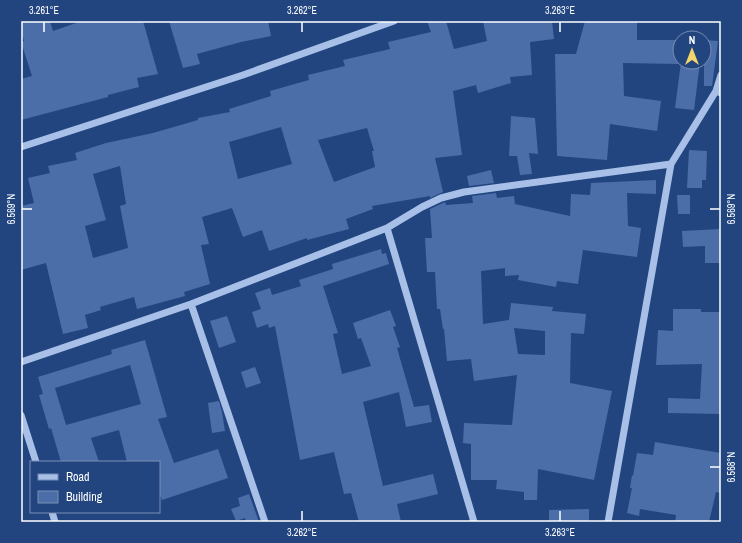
<svg xmlns="http://www.w3.org/2000/svg" width="742" height="543" font-family="'Archivo Narrow',sans-serif">
  <style>
    .building { fill: #4b6ea9; fill-rule: evenodd }
    .lines { fill: none; stroke-linecap: round; stroke-linejoin: round }
    .minor { stroke: #a8c0e7; stroke-width: 7 }
    .ticks { fill: none; stroke: #fff; stroke-width: 1.5 }
    .neatline { fill: none; stroke: #fff; stroke-width: 1.5 }
    .ticks-label { font-size: 10px; text-anchor: middle; fill: #fff }
  </style>
  <rect width="100%" height="100%" fill="#224580"/>
  <path class="building" d="M21 21H50L53 31 82 21H143L158 74 137 78 139 87 108 95V97L21 120V79L32 76 21 42 24 41 21 30Z
    M169 21H268L271 36 241 42 197 54 200 64 183 68Z
    M427 21H446L454 49 487 41 483 21H552L554 39 530 42 532 75 510 77 511 83 478 93 476 85 453 91 462 155 435 158 443 192 430 198V196L372 206 373 209 346 219 349 229 307 240V238L269 251 262 230 243 237 232 208 202 217 209 244 201 245 210 284 184 292 185 296 137 309 134 297 100 307 101 310 85 315 88 328 63 334 46 263 21 270V206L34 203 28 178 50 173 48 166 77 160 75 153 106 143 153 133 198 120V118L230 112 229 109 271 96 270 91 309 80 308 75 345 66 343 60 390 49 388 42 431 32ZM281 127 292 164 238 179 229 142ZM367 128 374 151H372L375 167 334 182 318 140ZM120 166 126 204 120 206 128 248 93 258 85 226 106 220 93 174Z
    M585 21H637V40H679L678 64 623 63 624 96 661 101 657 131 610 124 607 160 557 156 555 54H576Z
    M704 40 718 41 712 86H704Z
    M681 62H700L694 110 675 108Z
    M511 116 535 118 538 154 529 153 532 174 520 175 517 156H509Z
    M689 150 707 151 706 180H702V188H687Z
    M491 170 494 183 469 186 467 176Z
    M656 180V194L627 193 628 226 641 228 637 257 583 250 578 284 557 281 556 287 518 280 519 275 505 276V268L481 271 483 324 509 320 511 303 553 307 552 311 586 314 584 334 571 333 570 383 612 391 594 480 538 469 537 500H524V492L496 489 497 480H471V444L463 443 464 423 512 425 517 375 474 381 471 359 447 361 444 329H443L440 309H437L435 272H427L425 238H432L430 209 445 202 446 205 473 203 472 196 496 193 497 198 514 196 515 204 570 216 571 194 590 195 591 183ZM514 328 545 331V355L518 354Z
    M677 195H690V214H678Z
    M721 229V263H705V246L683 247 682 231Z
    M381 249 382 254 386 253 389 264 323 286 338 333 333 334 342 374 371 366 361 338 358 339 353 323 390 310 396 326 393 327 400 347 397 348 414 407 429 405 432 422 406 427 399 392 363 402 383 486 433 474 438 494 397 504 401 522H359L351 493 344 494 334 452 300 460 275 326 269 328 268 324 257 328 252 312 261 309 255 293 270 288 272 295 301 286 299 280 333 269 332 264Z
    M673 309H701V312H721V414L668 413V398L700 399 702 364 656 365 658 330 673 331Z
    M227 316 236 342 219 348 210 321Z
    M145 340 167 417 158 419 174 463 218 449 228 478 162 500 159 492V462H127L119 430 91 438 99 462H61L51 428 49 429 39 395 43 394 38 377 112 354 111 350ZM130 365 141 404 66 425 55 388Z
    M255 367 261 383 246 388 241 372Z
    M219 401 222 412 225 431 212 433 208 403Z
    M655 442 721 453V493L716 492 709 522H675L676 515 640 509 639 516 627 513 632 488H630L632 475 633 476 637 453 653 455Z
    M249 494 259 522H246L245 518 236 521 231 509 240 506 238 498Z
    M589 509V522H549V510Z"/>
  <g class="lines">
    <path class="minor" d="M716 91 721 75
      M21 147 243 75 394 21
      M387 228 474 522
      M191 304 265 522
      M21 362 191 304 387 228 422 207 441 198 464 192 671 164 716 91 721 93
      M21 415 36 462
      M52 512 55 522
      M608 522 671 164"/>
  </g>
  <path class="ticks" d="M44 22V32M302 22V32M560 22V32M22 209H32M710 209H720M710 467H720M302 511V521M560 511V521"/>
  <rect width="742" height="543" fill="none" stroke="#224580" stroke-width="44"/>
  <rect x="30" y="461" width="130" height="52" fill="#224580" stroke="#7a8fb3"/>
  <rect x="38" y="474" width="20" height="6" fill="#a8c0e7" stroke="#7a8fb3"/>
  <text x="66" y="481" font-size="12" fill="#ffffff">Road</text>
  <rect x="38" y="491" width="20" height="12" fill="#4b6ea9" stroke="#7a8fb3"/>
  <text x="66" y="501" font-size="12" fill="#ffffff">Building</text>
  <g transform="translate(692 50)"><circle r="19" fill="#224580" stroke="#7a8fb3"/>
  <path d="M0-3L7 15L0 10L-7 15Z" fill="#f3d56a"/>
  <text y="-6" font-size="11" font-weight="bold" text-anchor="middle" fill="#ffffff">N</text>
  </g>
  <rect x="22" y="22" width="698" height="499" class="neatline"/>
  <g class="ticks-label">
    <text x="44" y="14">3.261°E</text>
    <text x="302" y="14">3.262°E</text>
    <text x="560" y="14">3.263°E</text>
    <text transform="translate(11 209) rotate(-90)" y="4">6.569°N</text>
    <text transform="translate(731 209) rotate(-90)" y="4">6.569°N</text>
    <text transform="translate(731 467) rotate(-90)" y="4">6.568°N</text>
    <text x="302" y="536">3.262°E</text>
    <text x="560" y="536">3.263°E</text>
  </g>
</svg>
